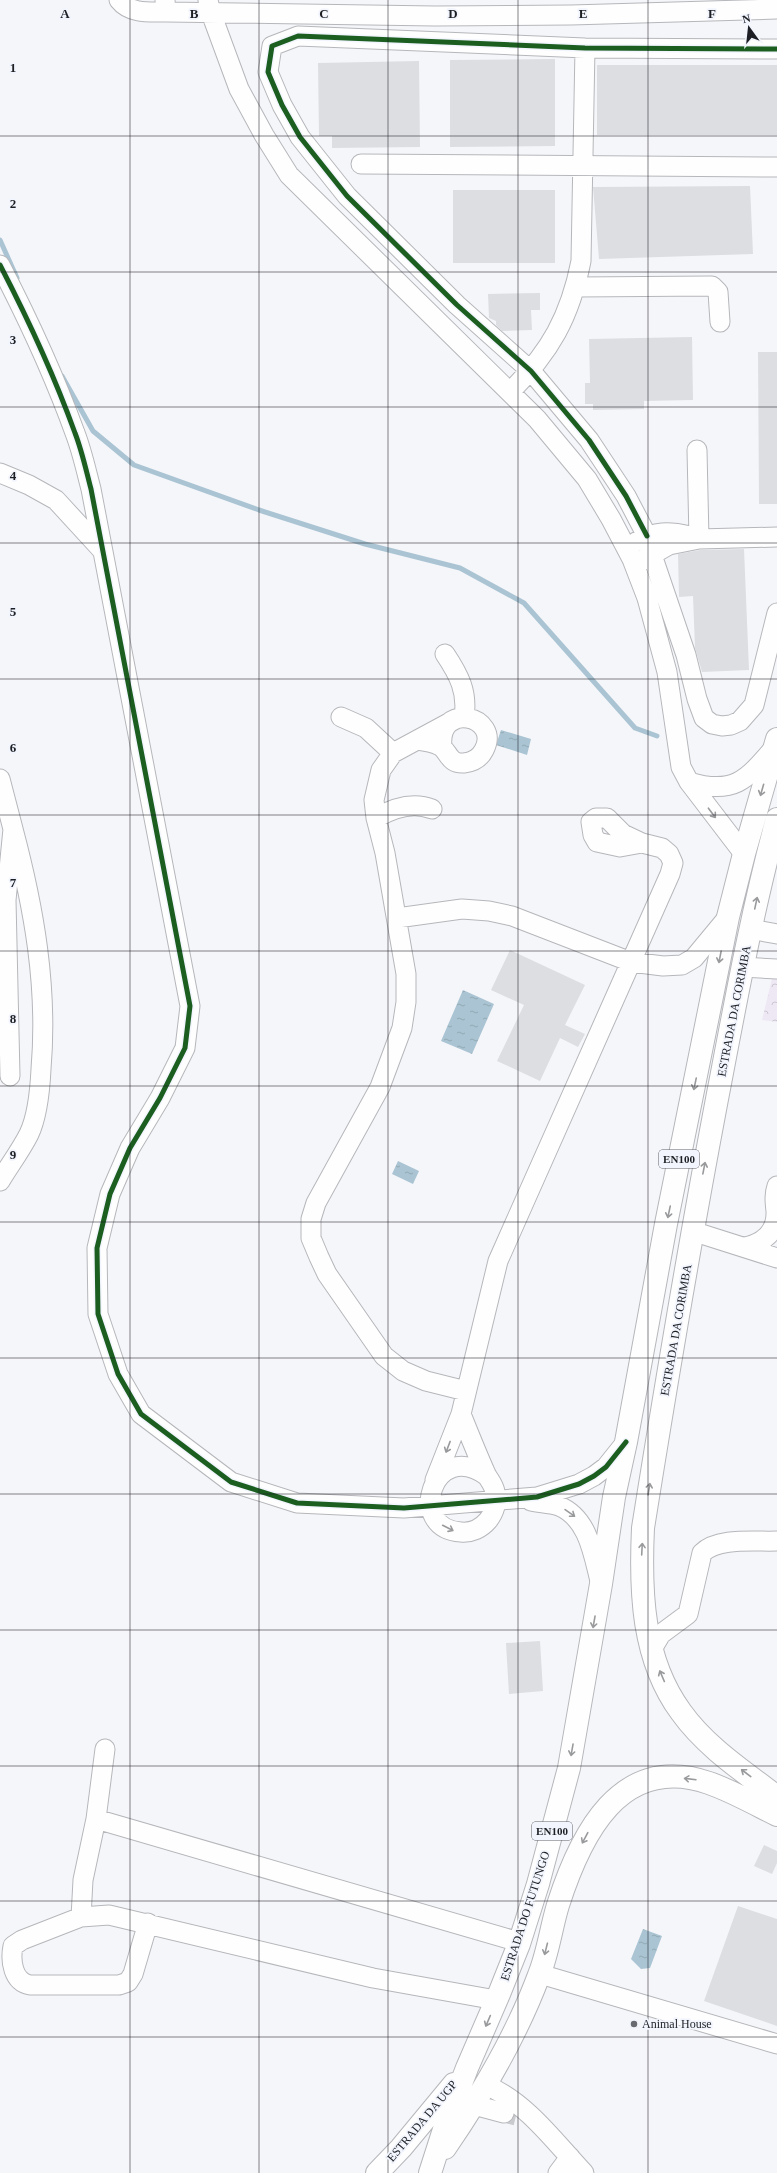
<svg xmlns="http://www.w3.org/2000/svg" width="777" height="2173" font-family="Georgia,serif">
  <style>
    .park { fill: url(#park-crowns) }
    .water { fill: url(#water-ripples) }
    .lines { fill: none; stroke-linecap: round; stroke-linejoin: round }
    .stream { stroke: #aac4d3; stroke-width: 5 }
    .building { fill: #dcdee2 }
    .minor-tunnel { stroke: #cacbcf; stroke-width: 19; stroke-dasharray: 19 10; stroke-linecap: butt }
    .minor-casing { stroke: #b6b7bb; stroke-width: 21 }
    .major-casing { stroke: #b6b7bb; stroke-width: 24 }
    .minor { stroke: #fefefe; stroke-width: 19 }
    .major { stroke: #fefefe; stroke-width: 22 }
    .cycleway-casing { stroke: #f2f5fd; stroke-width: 8 }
    .cycleway { stroke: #1b5e20; stroke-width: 5 }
    .oneway { stroke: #999a9c }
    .grid { fill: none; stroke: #1d1f24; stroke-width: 1; stroke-opacity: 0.55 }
    .poi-dot { fill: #696a6f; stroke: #f2f5fd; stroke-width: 1.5 }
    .labels { text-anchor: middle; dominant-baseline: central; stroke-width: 3.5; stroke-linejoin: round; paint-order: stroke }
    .shield { fill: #f2f5fd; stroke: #5d5f65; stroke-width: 1 }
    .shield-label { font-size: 11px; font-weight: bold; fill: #1d1f24 }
    .street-label { font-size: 12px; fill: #1d1f24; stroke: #f2f5fd }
    .poi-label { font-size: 12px; fill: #1d1f24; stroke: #f2f5fd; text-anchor: start }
    .grid-label { font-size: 13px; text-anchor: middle; font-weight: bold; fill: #1d1f24; stroke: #f2f5fd; stroke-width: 3.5; stroke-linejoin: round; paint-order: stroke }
  </style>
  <defs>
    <pattern id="park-crowns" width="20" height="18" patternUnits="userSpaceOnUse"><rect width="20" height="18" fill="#eee7f4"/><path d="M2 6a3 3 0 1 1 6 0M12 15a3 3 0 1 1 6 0" fill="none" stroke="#ccc6d1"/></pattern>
    <pattern id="water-ripples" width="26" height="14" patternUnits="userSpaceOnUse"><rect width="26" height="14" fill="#aac4d3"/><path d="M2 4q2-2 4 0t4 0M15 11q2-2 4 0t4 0" fill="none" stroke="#92a8b5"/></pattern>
  </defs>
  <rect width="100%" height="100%" fill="#f5f6fa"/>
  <path class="park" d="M777 958V1022L762 1020Z"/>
  <path class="water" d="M501 730 531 739 527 755 496 745Z
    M463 990 494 1004 472 1054 441 1041Z
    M398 1161 419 1171 413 1184 392 1174Z
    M643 1929 662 1936 650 1968 641 1969 631 1959Z"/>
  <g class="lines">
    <path class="stream" d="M0 240 17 278
      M62 376 93 431 134 465 259 510 365 544 460 568 524 603 635 728 657 736"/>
  </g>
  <path class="building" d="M555 59V146L450 147V60Z
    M419 61 420 147 332 148V136H319L318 63Z
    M597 65H777V135H597Z
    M750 186 753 254 599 259 593 187Z
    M453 190H555V263H453Z
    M540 293V310H531L532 330 502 331 496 325V321L489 318 488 294Z
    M692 337 693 400 644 401V409L593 410V404H585V383H590L589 339Z
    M758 352H777V504H759Z
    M744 549 749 670 702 672 695 648 693 596 679 597 678 554 700 550Z
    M510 950 585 985 565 1025 585 1034 578 1047 560 1038 540 1081 497 1061 524 1005 491 990Z
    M540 1641 543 1691 509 1694 506 1643Z
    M764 1845 777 1851V1863L772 1874 754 1866Z
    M738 1906 777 1919V2026L704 2001Z"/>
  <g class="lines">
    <path class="minor-tunnel" d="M504 2113 516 2116"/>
    <g class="minor-casing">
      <path id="minor" d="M119 0C130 14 149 12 166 12L165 0
        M208 0 211 13 239 89 264 135 289 175 537 419 587 479 611 519 632 559 647 598 667 672 681 767 689 782 744 854
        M166 12 435 16 571 15 777 9
        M361 164 777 167
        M0 265C28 319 54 375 75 433 82 451 86 470 91 489L190 1006 185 1048 160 1098 130 1148 110 1194 97 1248 98 1314 118 1374 141 1414 231 1482 297 1503 404 1508 537 1497 579 1484 594 1476 606 1467 626 1442
        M576 287 712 286 718 292 720 322
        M510 392C550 352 570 317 581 261L585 48
        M697 450 699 539
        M0 473 29 485 56 500 101 549
        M647 536 626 496 589 440 531 371 457 305 347 196 300 137 282 105 268 72 272 46 298 36 585 48 777 49
        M636 542C656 531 668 531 690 536
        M652 555 686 655 697 699 704 718 712 724 722 726 731 725 740 721 754 705 777 613
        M641 561 669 545 699 539 777 537
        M445 654C459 675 468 692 464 717
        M341 717 366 728 393 753
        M456 719 393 753 381 770 374 800 376 818 385 853 406 974V1002L402 1028 380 1087 316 1203 311 1219V1238L319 1257 327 1274 384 1356 403 1371 426 1381 466 1391
        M417 740C425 741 433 742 440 746 449 751 448 764 464 763 473 762 480 758 484 750 502 716 437 700 442 747
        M0 779 13 829 6 900 10 1076
        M689 782C733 795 746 781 774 748
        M376 818C393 808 412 801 432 809
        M397 918 462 909 489 911 512 916 631 962 663 966 682 965 694 958 728 917
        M750 929 777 934
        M742 967 777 969
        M0 1181C9 1166 21 1150 29 1134 38 1115 40 1090 41 1069 48 987 34 908 13 829
        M692 1231 777 1258
        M745 1247C764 1243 777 1232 776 1211 775 1202 774 1195 777 1186
        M461 1414C469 1434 477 1454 486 1474 489 1480 494 1485 495 1492 500 1513 482 1534 461 1532 405 1529 433 1437 487 1476
        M435 1480 461 1414 498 1261 670 874 673 863 669 854 662 848 642 843 620 847 597 842 593 835 591 822 596 818H607L623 834 642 843
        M531 1501C540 1503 550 1503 559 1506 588 1518 593 1553 600 1581
        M651 1651 661 1634 688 1614 702 1553C718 1537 755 1542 777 1541
        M105 1749 96 1819 519 1942
        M81 1917 83 1880 96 1819
        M148 1923 133 1974 128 1982 119 1985H30C13 1982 10 1961 13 1946L22 1940 81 1917 109 1915 373 1978 496 2000
        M540 1974 777 2044
        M486 2085C527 2103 554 2141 584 2173
        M474 2105 504 2113
        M558 2173 570 2157"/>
    </g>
    <g class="major-casing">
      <path id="major" d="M777 819C752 911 735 1005 717 1099 690 1241 666 1384 643 1528 640 1591 642 1659 681 1712 706 1747 743 1771 777 1797
        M445 2148C482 2094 516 2037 539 1975 548 1953 551 1928 558 1905 580 1836 620 1752 709 1783 732 1791 755 1804 777 1815
        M377 2173 401 2148 454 2084
        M430 2173 447 2120 467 2068 499 1994 519 1944 538 1884 569 1768 601 1584 614 1497 626 1442 666 1224 728 917 744 854 777 739"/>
    </g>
    <use href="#minor" class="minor"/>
    <use href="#major" class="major"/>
    <g class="cycleway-casing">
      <path id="cycleway" d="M0 265C28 319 54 375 75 433 82 451 86 470 91 489L190 1006 185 1048 160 1098 130 1148 110 1194 97 1248 98 1314 118 1374 141 1414 231 1482 297 1503 404 1508 537 1497 579 1484 594 1476 606 1467 626 1442
        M647 536 626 496 589 440 531 371 457 305 347 196 300 137 282 105 268 72 272 46 298 36 585 48 777 49"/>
    </g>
    <use href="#cycleway" class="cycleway"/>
  </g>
  <defs><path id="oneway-shaft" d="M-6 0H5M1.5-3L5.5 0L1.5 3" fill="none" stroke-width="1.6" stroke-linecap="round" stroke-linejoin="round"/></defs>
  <g class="oneway">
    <use href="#oneway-shaft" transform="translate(762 790) rotate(106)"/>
    <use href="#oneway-shaft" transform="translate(712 813) rotate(53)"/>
    <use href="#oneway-shaft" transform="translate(756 903) rotate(-78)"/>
    <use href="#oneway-shaft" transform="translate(720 957) rotate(101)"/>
    <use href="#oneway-shaft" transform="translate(695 1084) rotate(102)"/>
    <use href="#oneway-shaft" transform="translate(704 1168) rotate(-79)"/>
    <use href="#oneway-shaft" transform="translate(669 1212) rotate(102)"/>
    <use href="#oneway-shaft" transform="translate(448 1447) rotate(111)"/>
    <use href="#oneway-shaft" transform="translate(649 1489) rotate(-81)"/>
    <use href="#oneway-shaft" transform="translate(570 1513) rotate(35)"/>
    <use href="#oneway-shaft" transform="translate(448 1528) rotate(27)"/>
    <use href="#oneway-shaft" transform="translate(642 1549) rotate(-87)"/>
    <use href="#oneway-shaft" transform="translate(594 1622) rotate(100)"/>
    <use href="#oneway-shaft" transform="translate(662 1676) rotate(-113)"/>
    <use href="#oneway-shaft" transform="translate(572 1750) rotate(100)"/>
    <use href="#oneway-shaft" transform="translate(746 1773) rotate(-143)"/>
    <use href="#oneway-shaft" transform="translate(690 1779) rotate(-173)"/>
    <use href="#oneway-shaft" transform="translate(585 1838) rotate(118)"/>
    <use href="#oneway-shaft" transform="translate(546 1949) rotate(104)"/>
    <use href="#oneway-shaft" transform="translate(488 2021) rotate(113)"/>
  </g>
  <path class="grid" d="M130 0V2173M259 0V2173M388 0V2173M518 0V2173M648 0V2173M0 136H777M0 272H777M0 407H777M0 543H777M0 679H777M0 815H777M0 951H777M0 1086H777M0 1222H777M0 1358H777M0 1494H777M0 1630H777M0 1766H777M0 1901H777M0 2037H777"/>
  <circle class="poi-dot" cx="634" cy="2024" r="4"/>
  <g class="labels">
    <g class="shield">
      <rect x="659" y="1150" width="40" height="18" rx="3"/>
      <rect x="532" y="1822" width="40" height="18" rx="3"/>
    </g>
    <g class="shield-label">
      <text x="679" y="1159">EN100</text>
      <text x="552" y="1831">EN100</text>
    </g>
    <g class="street-label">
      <text transform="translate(734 1011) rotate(-79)">ESTRADA DA CORIMBA</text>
      <text transform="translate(676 1330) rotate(-80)">ESTRADA DA CORIMBA</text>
      <text transform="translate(525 1916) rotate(-72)">ESTRADA DO FUTUNGO</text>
      <text transform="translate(422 2121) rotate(-50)">ESTRADA DA UGP</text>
    </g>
    <g class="poi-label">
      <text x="642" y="2024">Animal House</text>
    </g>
  </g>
  <g class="grid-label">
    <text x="65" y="18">A</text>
    <text x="194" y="18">B</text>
    <text x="324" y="18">C</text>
    <text x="453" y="18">D</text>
    <text x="583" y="18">E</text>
    <text x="712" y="18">F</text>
    <text x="13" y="72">1</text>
    <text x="13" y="208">2</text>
    <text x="13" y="344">3</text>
    <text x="13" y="480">4</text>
    <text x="13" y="616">5</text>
    <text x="13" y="752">6</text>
    <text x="13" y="887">7</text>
    <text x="13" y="1023">8</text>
    <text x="13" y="1159">9</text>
  </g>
  <g transform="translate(749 28) rotate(345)" stroke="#f2f5fd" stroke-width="3" paint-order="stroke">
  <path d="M0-3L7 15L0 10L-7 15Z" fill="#1d1f24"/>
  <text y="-6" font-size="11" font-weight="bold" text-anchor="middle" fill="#1d1f24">N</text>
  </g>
</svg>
